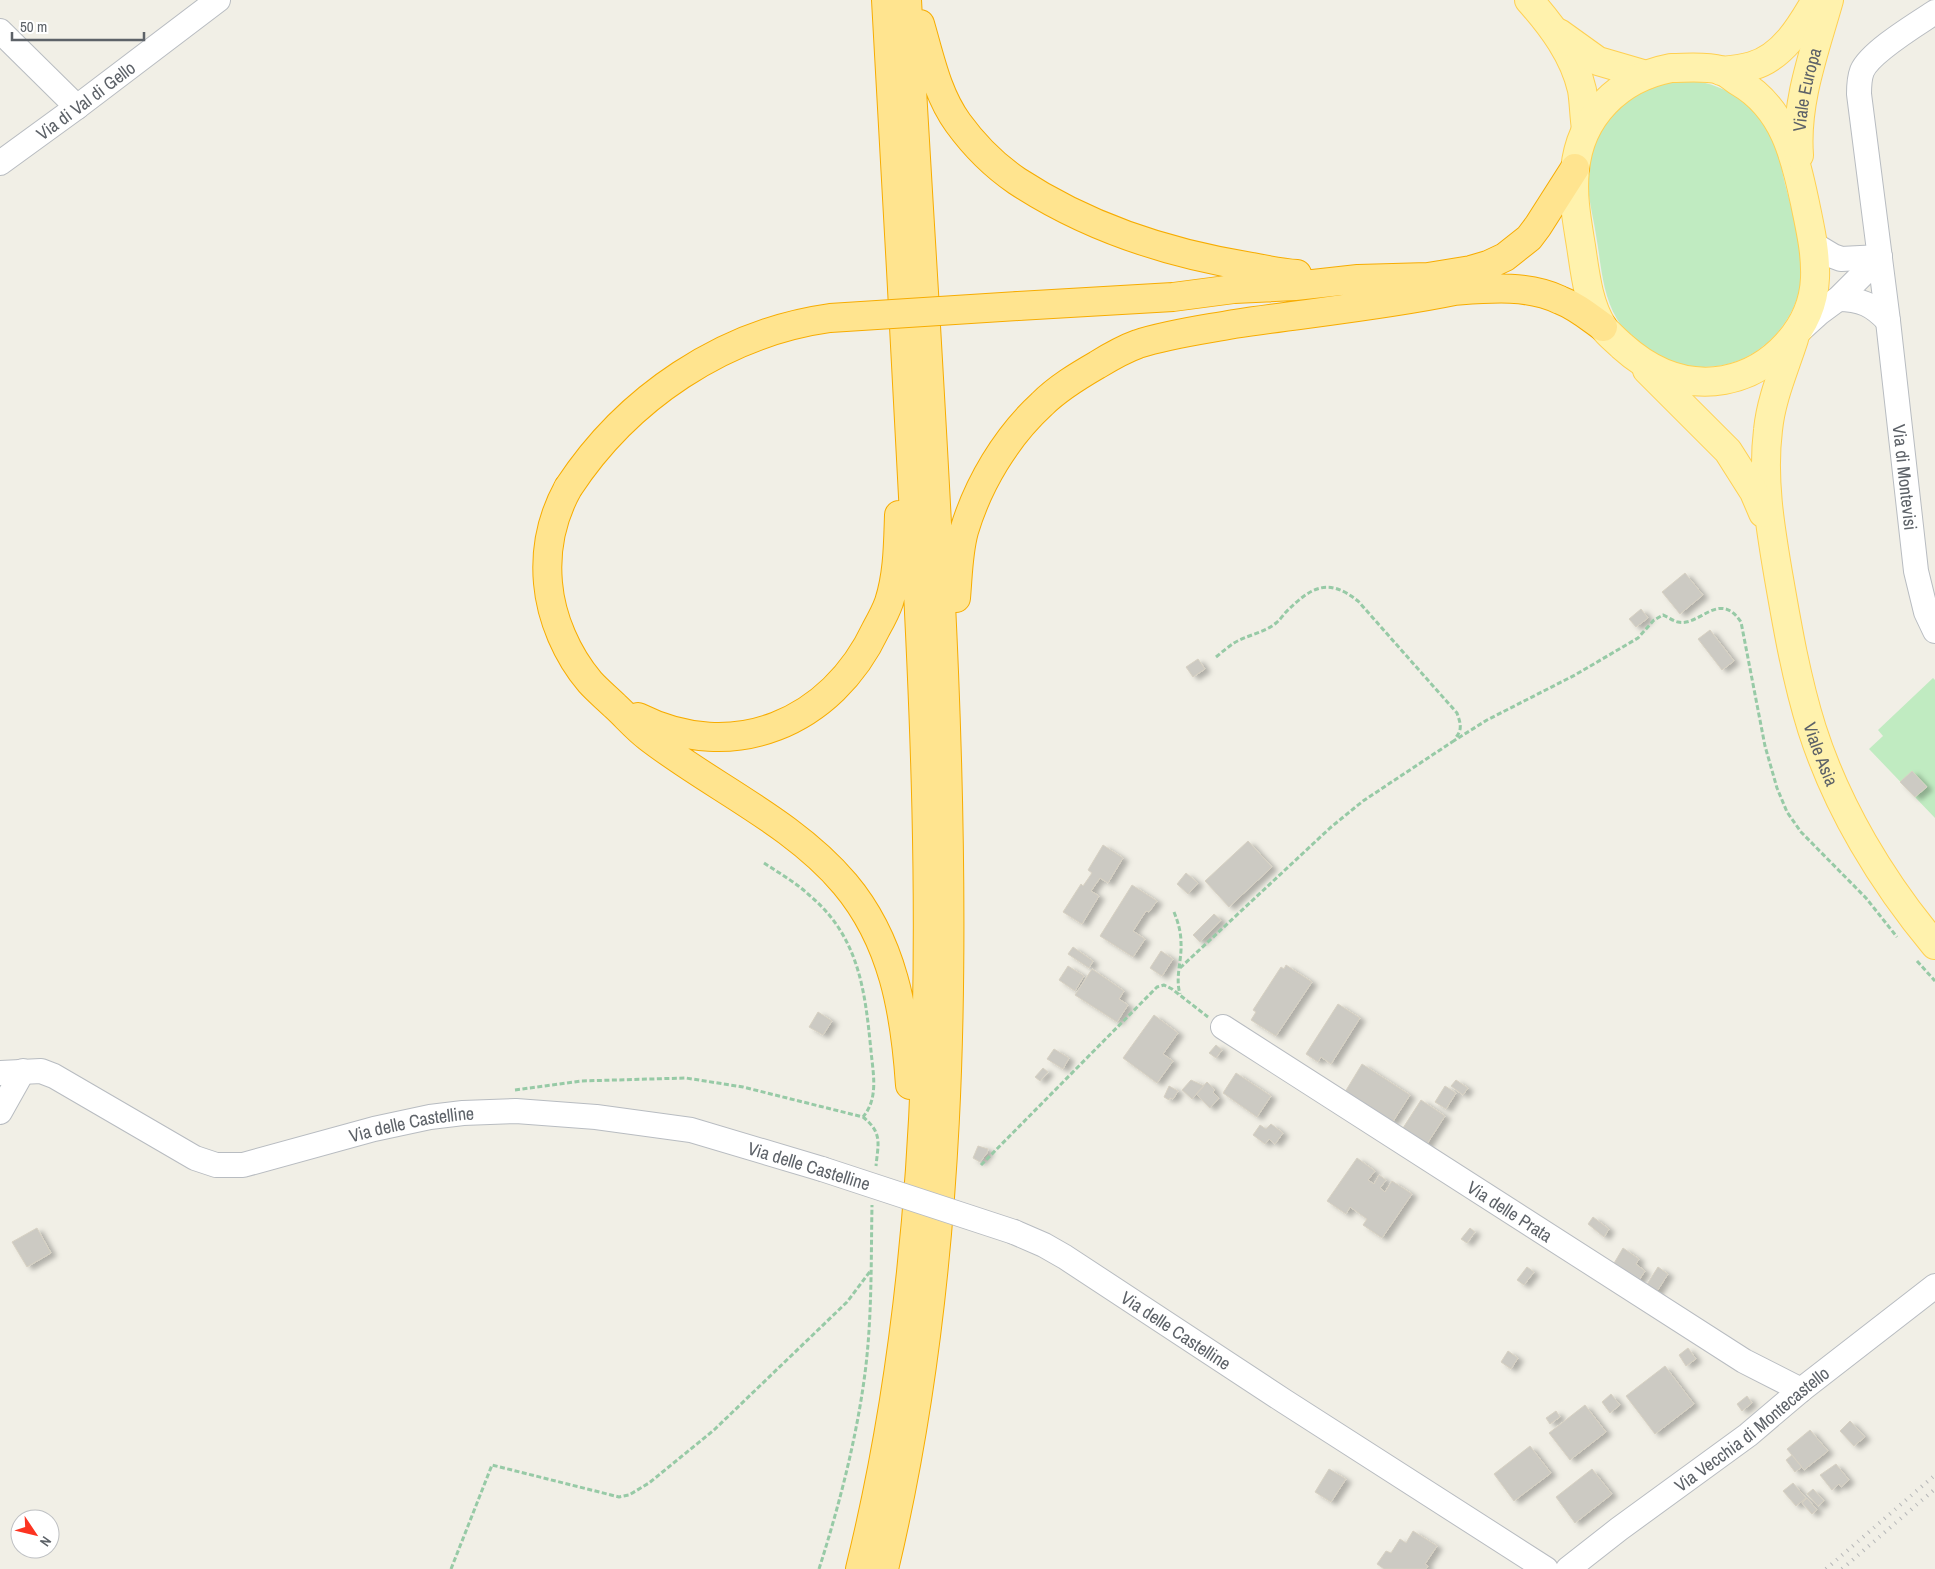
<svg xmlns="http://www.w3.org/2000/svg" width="1935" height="1569" font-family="'Archivo Narrow',sans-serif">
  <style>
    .green { fill: #c0ebc1 }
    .building { fill: #cccac3; stroke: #d7d1c3; filter: url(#shadow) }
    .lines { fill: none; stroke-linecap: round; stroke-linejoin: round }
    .minor-casing { stroke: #b8bcc1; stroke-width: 26 }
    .major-casing { stroke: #ffd051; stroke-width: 30 }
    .highway-casing { stroke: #f7ac00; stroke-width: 30 }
    .path { stroke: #97caa6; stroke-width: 3; stroke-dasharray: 5 2.5; stroke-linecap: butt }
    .minor { stroke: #fff; stroke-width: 24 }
    .major { stroke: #fff2ad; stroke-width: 28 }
    .highway { stroke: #ffe48f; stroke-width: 28 }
    .rail { stroke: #b7b8b9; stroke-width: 4; stroke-dasharray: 1 6; stroke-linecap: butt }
    .minor-bridge-casing { stroke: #b8bcc1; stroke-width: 26; stroke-linecap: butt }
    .highway-bridge-casing { stroke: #f7ac00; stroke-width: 30; stroke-linecap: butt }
    .minor-bridge { stroke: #fff; stroke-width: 24 }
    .highway-bridge { stroke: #ffe48f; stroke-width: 28 }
    .labels { text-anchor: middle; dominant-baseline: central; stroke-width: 4.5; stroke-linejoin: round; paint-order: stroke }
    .street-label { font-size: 18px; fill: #5d6268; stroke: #fff }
  </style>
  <defs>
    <filter id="shadow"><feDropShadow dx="5.5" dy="3" stdDeviation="2.5" flood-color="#0004"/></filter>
  </defs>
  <rect width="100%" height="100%" fill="#f1efe6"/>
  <path class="green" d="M1690 80C1729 85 1759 107 1774 143 1780 156 1782 171 1785 184 1791 205 1796 226 1802 247 1806 287 1794 322 1762 347 1718 383 1645 368 1617 319 1602 294 1601 263 1596 235 1593 215 1587 195 1588 175 1588 149 1598 133 1613 114 1617 109 1621 103 1626 100 1632 96 1640 93 1646 90 1652 87 1658 83 1663 82 1672 81 1681 81 1690 80Z
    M1933 678 1935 680V818L1869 749 1883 736 1878 730Z"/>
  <path class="building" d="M1685 573 1703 595 1680 614 1662 592Z
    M1641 609 1648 618 1636 627 1629 619Z
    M1710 630 1734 661 1722 670 1698 639Z
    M1198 659 1205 669 1193 677 1186 667Z
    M1912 771 1927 787 1915 797 1900 782Z
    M1248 841 1272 867 1229 907 1205 881Z
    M1103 845 1123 858 1108 883 1100 878 1091 891 1099 896 1082 924 1063 912 1081 884 1083 886 1092 873 1088 870Z
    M1186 873 1198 883 1188 894 1177 884Z
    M1132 885 1157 901 1149 912 1146 911 1133 931 1145 939 1133 957 1100 936Z
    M1214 914 1221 920 1200 942 1193 935Z
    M1073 947 1093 961 1089 968 1068 954Z
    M1161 951 1173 959 1162 976 1150 968Z
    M1286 965 1312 982 1276 1036 1251 1020 1256 1012 1253 1010 1281 967 1284 969Z
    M1068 966 1084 976 1075 991 1059 980Z
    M1092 969 1124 991 1119 999 1128 1005 1117 1022 1075 995Z
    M1338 1004 1360 1018 1331 1064 1321 1057 1318 1062 1306 1054Z
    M818 1012 832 1021 823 1035 809 1027Z
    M1154 1015 1178 1033 1163 1054 1173 1061 1157 1083 1123 1058Z
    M1216 1045 1222 1050 1216 1058 1209 1053Z
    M1054 1049 1069 1058 1063 1069 1047 1059Z
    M1362 1064 1410 1095 1392 1123 1345 1092Z
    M1043 1068 1048 1072 1040 1081 1035 1077Z
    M1236 1073 1271 1096 1257 1117 1223 1093Z
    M1191 1080 1204 1086 1192 1099 1182 1090Z
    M1456 1080 1468 1088 1463 1095 1451 1086Z
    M1207 1082 1215 1090 1213 1092 1219 1098 1210 1108 1196 1094Z
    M1169 1086 1178 1091 1173 1099 1170 1098 1169 1100 1164 1097Z
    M1445 1086 1456 1093 1446 1109 1435 1102Z
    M1421 1100 1445 1116 1425 1147 1401 1131Z
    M1271 1124 1283 1133 1275 1144 1269 1139 1265 1144 1253 1135 1260 1125 1266 1129Z
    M978 1146 988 1149 987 1153 980 1162 973 1158Z
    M1357 1158 1375 1171 1368 1180 1374 1184 1379 1175 1386 1180 1380 1188 1385 1192 1392 1181 1412 1194 1382 1238 1363 1225 1367 1219 1350 1207 1346 1214 1327 1201Z
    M1593 1217 1609 1229 1604 1237 1588 1224Z
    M37 1228 51 1253 27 1267 12 1242Z
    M1470 1228 1475 1232 1467 1243 1461 1239Z
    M1623 1248 1639 1259 1636 1264 1645 1271 1635 1286 1610 1270Z
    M1527 1267 1534 1272 1524 1285 1517 1280Z
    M1658 1267 1668 1274 1654 1296 1644 1289Z
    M1688 1348 1696 1359 1686 1366 1679 1355Z
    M1508 1351 1518 1358 1511 1369 1501 1362Z
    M1665 1366 1694 1404 1655 1434 1626 1396Z
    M1611 1394 1620 1405 1610 1413 1602 1402Z
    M1747 1396 1752 1403 1742 1411 1737 1404Z
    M1585 1405 1606 1432 1570 1460 1549 1433Z
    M1556 1411 1560 1417 1550 1424 1546 1418Z
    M1850 1421 1865 1437 1854 1446 1840 1431Z
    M1810 1430 1828 1451 1804 1470 1787 1449Z
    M1530 1446 1551 1473 1514 1501 1494 1474Z
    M1792 1455 1802 1467 1795 1472 1786 1460Z
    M1836 1464 1849 1480 1841 1487 1839 1484 1832 1490 1820 1475Z
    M1329 1469 1346 1479 1331 1502 1315 1492Z
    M1592 1469 1612 1494 1575 1523 1556 1497Z
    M1793 1483 1806 1498 1796 1506 1783 1491Z
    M1813 1489 1824 1501 1818 1506 1807 1494Z
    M1807 1498 1817 1510 1812 1514 1802 1503Z
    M1413 1531 1437 1546 1425 1564 1428 1566 1426 1569H1384L1377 1564 1386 1551 1391 1553 1400 1539 1406 1543Z"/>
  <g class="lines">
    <g class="minor-casing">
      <g id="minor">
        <path id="s1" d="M1935 12C1917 24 1870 52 1862 71 1859 79 1859 87 1859 94L1888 321 1916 571 1926 612 1935 631"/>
        <path d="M0 31 77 107"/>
        <path id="s2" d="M0 163 77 107 218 0"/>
        <path d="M1813 244 1833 256 1841 259 1880 257"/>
        <path d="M1838 299C1861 299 1873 305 1888 321"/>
        <path d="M1798 332 1819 313 1838 299 1880 257"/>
        <path id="s3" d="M1223 1027 1744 1361 1801 1390"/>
        <path id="s4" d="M0 1073 41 1071 54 1076 195 1158 216 1165H243L374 1129 430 1117 463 1113 516 1111 596 1117 691 1130 822 1169"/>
        <path d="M0 1112 23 1071"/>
        <path id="s5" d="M1014 1232 1044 1245 1065 1257 1284 1401 1546 1569"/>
        <path id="s6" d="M1568 1569 1619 1529 1748 1435 1801 1390 1935 1286"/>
      </g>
    </g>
    <g class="major-casing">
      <g id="major">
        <path d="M1529 0C1552 26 1574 55 1582 90 1584 102 1584 116 1586 129"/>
        <path d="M1559 33 1598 61 1646 75"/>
        <path d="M1671 68C1687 68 1706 66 1720 70 1727 72 1734 79 1739 82 1784 108 1795 156 1805 203 1810 228 1816 252 1815 278 1813 328 1772 371 1724 380 1684 387 1651 372 1622 346 1616 340 1608 334 1603 327 1588 304 1585 272 1581 246 1577 221 1572 196 1575 170 1580 116 1619 78 1671 68Z"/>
        <path d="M1721 71C1732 70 1742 69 1752 66 1783 57 1801 26 1816 0"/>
        <path id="s7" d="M1799 155C1795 102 1815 50 1829 0"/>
        <path id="s8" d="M1794 339C1784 370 1771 399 1768 430 1762 478 1770 526 1778 573 1787 625 1796 678 1812 729 1837 807 1882 882 1935 945"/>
        <path d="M1647 370 1728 451 1754 492 1763 513"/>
      </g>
    </g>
    <g class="highway-casing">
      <path id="highway" d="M920 24C930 58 937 94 958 123 974 145 995 166 1017 181 1087 227 1170 254 1252 267 1267 270 1282 273 1297 274
        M1437 292C1477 290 1522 282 1560 300 1576 306 1589 317 1603 327
        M1018 306 1173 297 1234 289 1295 286 1358 279 1428 277 1471 270 1488 265 1505 257 1529 238 1538 226 1575 168
        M568 488C552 517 545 550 548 583 551 618 567 655 590 682 598 691 607 698 615 706 626 716 636 728 648 737 711 786 793 822 845 884 893 941 905 1012 910 1085
        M956 598C958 576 958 553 964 531 978 484 1006 437 1042 404 1058 388 1078 376 1097 365 1110 357 1124 349 1138 344 1169 334 1201 330 1234 324 1307 313 1381 306 1454 291
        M638 717C733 765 832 723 876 629 881 620 886 611 889 602 898 574 898 544 899 515
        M860 1569C942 1237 934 892 916 553 907 369 896 184 886 0
        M884 1569C954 1275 956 972 944 672 935 448 919 224 907 0"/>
    </g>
    <path class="path" d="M1216 657C1222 652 1228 647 1234 643 1247 635 1264 633 1276 623 1280 620 1283 615 1286 612 1311 587 1328 577 1358 601L1457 713C1460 722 1463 729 1456 737
      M1452 742 1487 720 1575 675 1638 638 1654 620 1663 615C1668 617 1673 621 1678 622 1700 627 1719 589 1741 622L1765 746 1777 788 1787 812 1801 832 1866 898 1897 937
      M764 863C779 873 795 882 808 894 859 936 865 990 871 1051 873 1073 879 1098 863 1117
      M1174 912C1178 922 1181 932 1181 943 1182 960 1175 977 1180 994
      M1917 961 1935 981
      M1180 968 1330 828 1363 801 1452 742
      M515 1090 581 1081 686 1078 743 1087 863 1117C883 1133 878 1144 876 1166
      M981 1165 1157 987 1164 985 1172 989 1208 1017
      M451 1569 492 1465 619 1497 629 1495 649 1483 714 1430 847 1302 871 1270
      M819 1569C840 1503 858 1433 866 1365 872 1312 871 1258 872 1205"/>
    <use href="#minor" class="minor"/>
    <use href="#major" class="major"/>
    <use href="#highway" class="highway"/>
    <path class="rail" d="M1826 1569 1935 1475
      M1842 1569 1935 1489"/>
    <g class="minor-bridge-casing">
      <path id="minor-bridge" d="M822 1169 1014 1232"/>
    </g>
    <g class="highway-bridge-casing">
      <path id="highway-bridge" d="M568 488C627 398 723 333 830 318L1018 306"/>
    </g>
    <use href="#minor-bridge" class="minor-bridge"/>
    <use href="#highway-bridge" class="highway-bridge"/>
  </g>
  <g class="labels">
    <g class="street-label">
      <text stroke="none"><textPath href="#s7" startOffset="66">Viale Europa</textPath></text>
      <text stroke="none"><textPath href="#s2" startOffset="106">Via di Val di Gello</textPath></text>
      <text stroke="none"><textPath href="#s1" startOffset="504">Via di Montevisi</textPath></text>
      <text stroke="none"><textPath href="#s8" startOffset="425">Viale Asia</textPath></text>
      <text stroke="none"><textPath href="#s4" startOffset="441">Via delle Castelline</textPath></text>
      <text transform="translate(809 1166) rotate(17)">Via delle Castelline</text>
      <text stroke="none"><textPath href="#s3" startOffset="341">Via delle Prata</textPath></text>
      <text stroke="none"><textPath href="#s5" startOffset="190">Via delle Castelline</textPath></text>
      <text stroke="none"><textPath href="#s6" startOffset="231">Via Vecchia di Montecastello</textPath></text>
    </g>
  </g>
  <g transform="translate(35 1534) rotate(125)"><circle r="24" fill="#ffffff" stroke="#bec0c3"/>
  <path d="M0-4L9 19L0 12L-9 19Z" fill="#fc3421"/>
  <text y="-8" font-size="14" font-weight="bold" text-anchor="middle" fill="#5d6268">N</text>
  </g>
  <path d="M12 32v8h132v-8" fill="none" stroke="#5d6268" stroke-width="2.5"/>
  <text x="20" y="32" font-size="15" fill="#5d6268" stroke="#ffffff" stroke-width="4" paint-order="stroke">50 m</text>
</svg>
